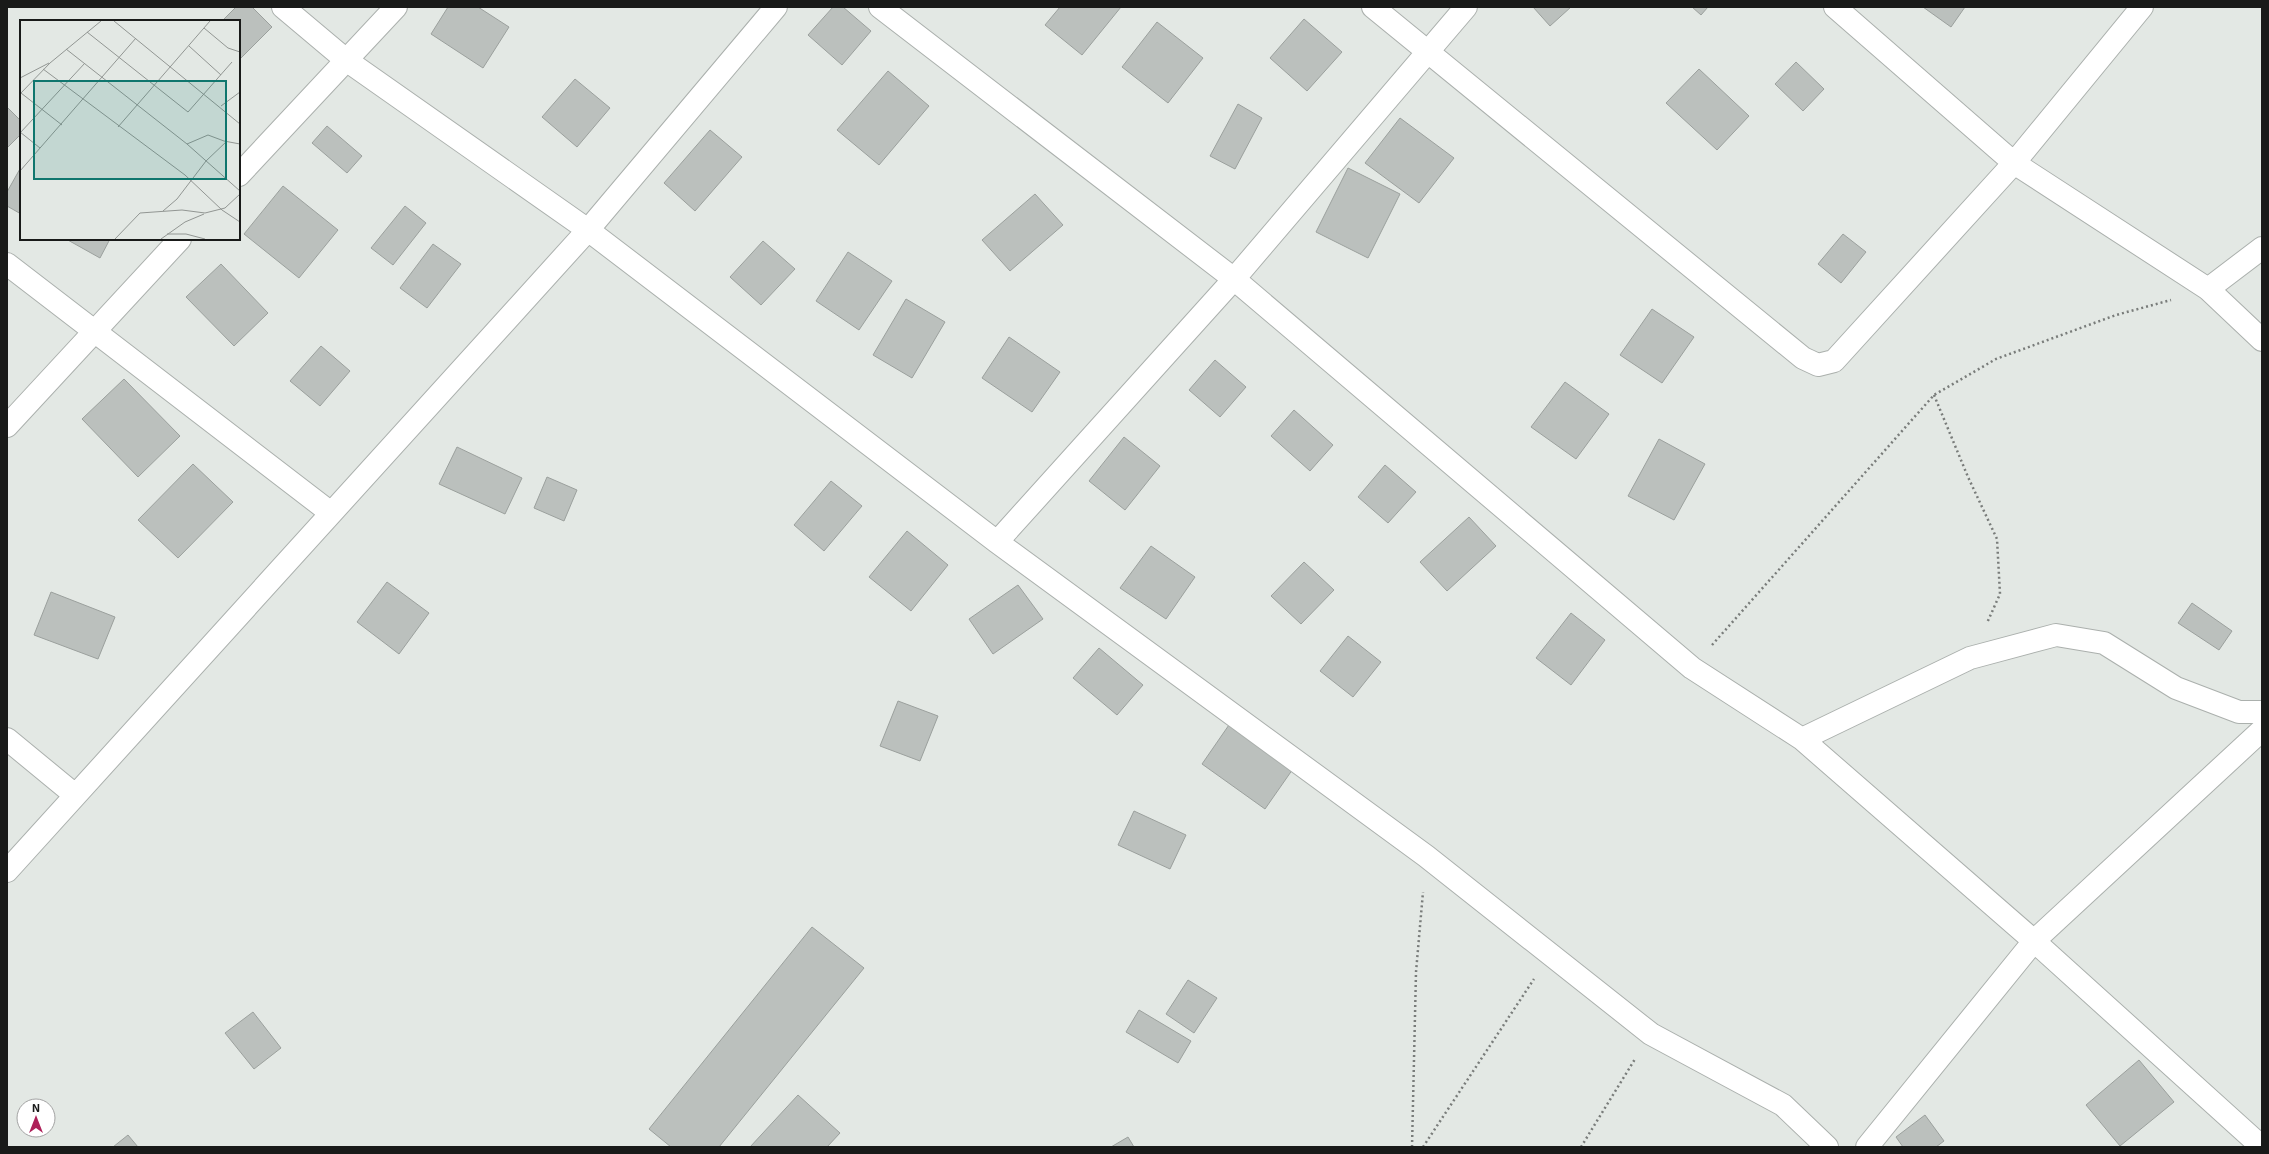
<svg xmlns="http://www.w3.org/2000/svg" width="2269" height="1154" font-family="'Exo 2',sans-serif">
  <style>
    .building { fill: #bbc0bd; stroke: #9ba09d }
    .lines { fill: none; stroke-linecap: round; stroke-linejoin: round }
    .minor-casing { stroke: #abb0ad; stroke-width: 24 }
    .path { stroke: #797c7a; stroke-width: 2.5; stroke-dasharray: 2 3; stroke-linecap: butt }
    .minor { stroke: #fff; stroke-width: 22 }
    .inset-road { fill: none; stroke: #929693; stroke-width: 1 }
    .view { fill: #0f766e; fill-opacity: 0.15; stroke: #0f766e; stroke-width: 2 }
    .inset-edge { fill: none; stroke: #191a19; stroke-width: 2 }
  </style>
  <rect width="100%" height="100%" fill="#e3e8e4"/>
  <path class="building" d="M236 7H252L272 27 239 60V21H222Z
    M448 7H478L509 27 483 68 431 34Z
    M833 7H843L871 31 842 65 808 35Z
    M1060 7H1121L1082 55 1045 25Z
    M1533 7H1571L1550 26Z
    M1692 7H1708L1701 15Z
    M1923 7H1965L1951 27Z
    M1304 19 1342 52 1307 91 1270 58Z
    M1157 22 1203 58 1168 103 1122 67Z
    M1796 62 1824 89 1803 111 1775 84Z
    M1699 69 1749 116 1717 150 1666 103Z
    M888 71 929 106 879 165 837 130Z
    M575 79 610 108 577 147 542 117Z
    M1238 104 1262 118 1235 169 1210 156Z
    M7 107 21 121V134L7 148Z
    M1400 118 1454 158 1419 203 1365 163Z
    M327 126 362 156 347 173 312 143Z
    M710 130 742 157 695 211 664 183Z
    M21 167V214L7 206V192Z
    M1348 168 1400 194 1368 258 1316 232Z
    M283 186 338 230 299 278 244 234Z
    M1035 194 1063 225 1010 271 982 240Z
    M405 206 426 223 393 265 371 248Z
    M1843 234 1866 252 1841 283 1818 264Z
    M66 239H110L100 258Z
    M763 241 795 269 761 305 730 277Z
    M433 244 461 264 427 308 400 288Z
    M848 252 892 281 859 330 816 301Z
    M221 264 268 313 234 346 186 297Z
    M906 299 945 322 912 378 873 355Z
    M1652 309 1694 337 1662 383 1620 355Z
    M1009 337 1060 372 1032 412 982 378Z
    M321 346 350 371 320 406 290 381Z
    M1215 360 1246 387 1220 417 1189 390Z
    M124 379 180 436 138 477 82 419Z
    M1565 382 1609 414 1576 459 1531 427Z
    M1294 410 1333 445 1310 471 1271 436Z
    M1124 437 1160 466 1125 510 1089 481Z
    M1659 439 1705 464 1674 520 1628 496Z
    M457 447 522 478 505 514 439 484Z
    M193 464 233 502 178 558 138 520Z
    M1385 465 1416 492 1388 523 1358 497Z
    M547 477 577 490 564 521 534 508Z
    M831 481 862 506 824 551 794 525Z
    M1469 517 1496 546 1447 591 1420 562Z
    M907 531 948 565 911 611 869 577Z
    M1151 546 1195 577 1166 619 1120 588Z
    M1304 562 1334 590 1301 624 1271 596Z
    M387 582 429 613 399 654 357 622Z
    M1018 585 1043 619 993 654 969 619Z
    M51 592 115 617 98 659 34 635Z
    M2192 603 2232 631 2219 650 2178 623Z
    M1571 613 1605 640 1571 685 1536 658Z
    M1348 636 1381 662 1353 697 1320 671Z
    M1099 648 1143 685 1117 715 1073 678Z
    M898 701 938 716 920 761 880 746Z
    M1231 722 1295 766 1265 809 1202 764Z
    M1134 811 1186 835 1170 869 1118 845Z
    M812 927 864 968 719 1147H671L649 1129Z
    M1188 980 1217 998 1194 1033 1166 1014Z
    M1139 1010 1191 1041 1178 1063 1126 1032Z
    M253 1012 281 1048 254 1069 225 1033Z
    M2139 1060 2174 1102 2120 1146 2086 1105Z
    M798 1095 840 1133 827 1147H750Z
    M1925 1115 1944 1141 1936 1147H1903L1896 1137Z
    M128 1135 138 1147H113Z
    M1128 1137 1134 1147H1111Z"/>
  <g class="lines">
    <g class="minor-casing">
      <path id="minor" d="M283 7 346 60 588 230 997 542 1426 856 1651 1034 1783 1105 1827 1147
        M880 7 1234 279 1692 668 1802 739 2034 941 2262 1147
        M1373 7 1803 358 1818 365 1834 361 2014 163 2142 7
        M1835 7 2014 163 2208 289 2262 340
        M239 175 396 7
        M7 264 331 513
        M2208 289 2262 248
        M7 426 180 239
        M997 542 1234 279 1466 7
        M7 739 75 795
        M1802 739 1970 658 2056 635 2104 643 2176 688 2239 712H2262
        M7 871 588 230 776 7
        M1867 1147 2034 941 2262 730"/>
    </g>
    <path class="path" d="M1934 395 1968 477 1997 539 2000 594 1987 623
      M1712 645 1934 395 1996 359 2116 315 2171 300
      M1412 1147 1416 972 1423 892
      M1423 1147 1534 979
      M1581 1147 1635 1059"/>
    <use href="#minor" class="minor"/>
  </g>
  <g transform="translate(20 20)">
    <rect width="220" height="220" fill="#e3e8e4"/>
    <path class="inset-road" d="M94 1 220 104M184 8 208 28 220 32M67 12 168 92 212 42M169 26 201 55M46 29 167 124 220 171M23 49 165 155 202 190 220 202M0 58 29 43M1 73 42 105M0 74 30 43 81 1M201 86 220 72M98 107 190 1M0 112 20 128M0 113 65 43M167 124 188 115 204 121 220 124M0 151 116 18M143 191 157 179 186 141 207 121M147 214H166L185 219M95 219 120 193 162 190 185 193 205 188 220 174M141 219 165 202 184 194"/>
    <path class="view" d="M14 61H206V159H14Z"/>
    <rect width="220" height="220" class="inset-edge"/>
  </g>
  <rect width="2269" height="1154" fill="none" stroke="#191a19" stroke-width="16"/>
  <g transform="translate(36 1118)"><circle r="19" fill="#ffffff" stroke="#a3a3a3"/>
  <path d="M0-3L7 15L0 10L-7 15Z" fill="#ae2059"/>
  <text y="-6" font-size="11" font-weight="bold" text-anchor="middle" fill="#191a19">N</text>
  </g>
</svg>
